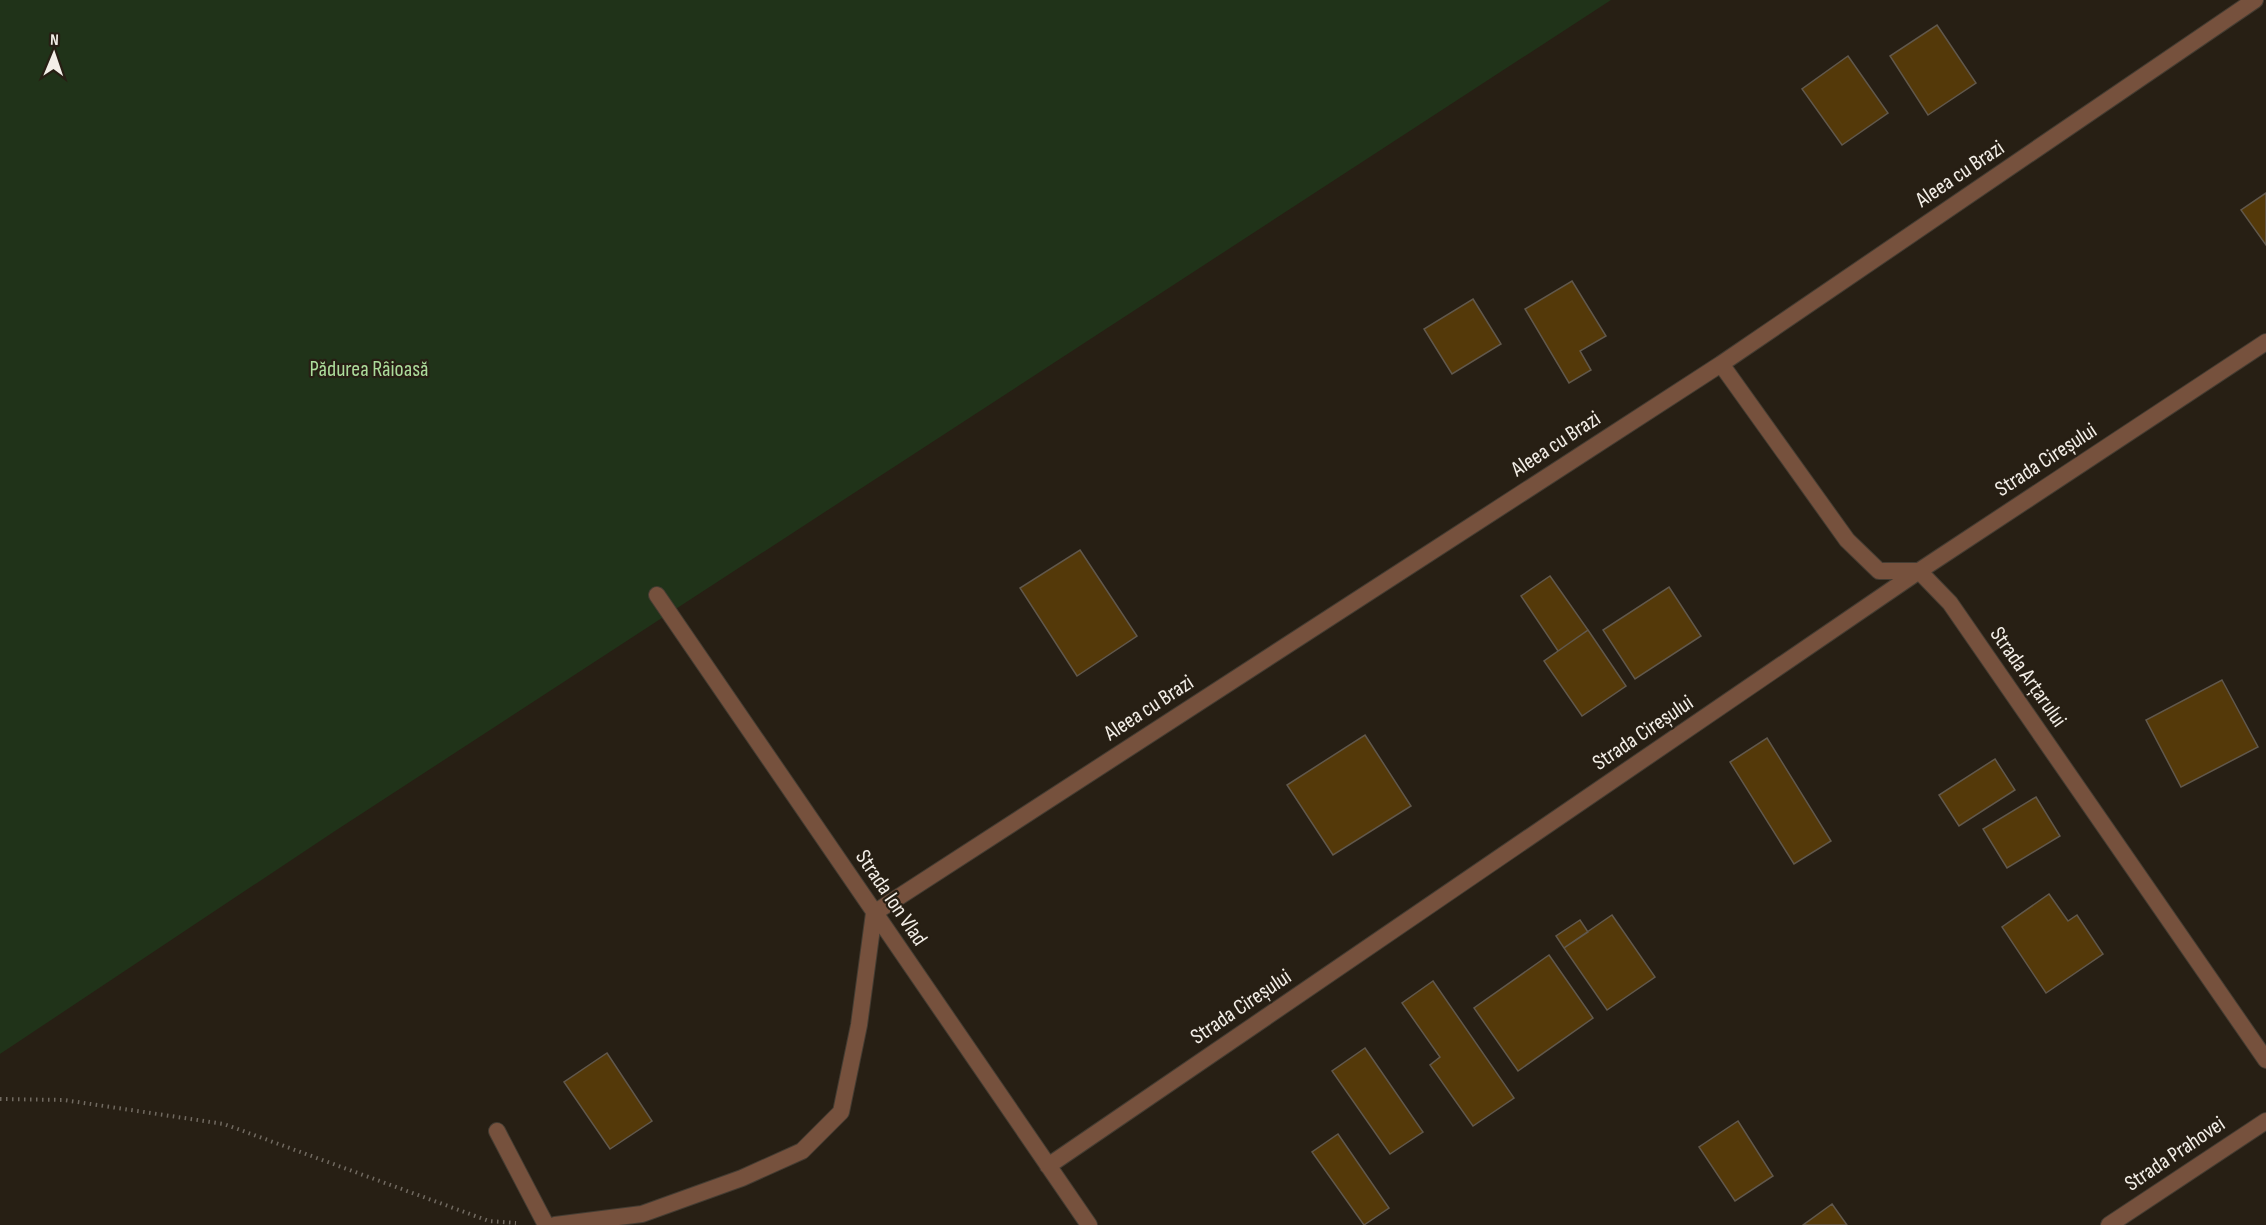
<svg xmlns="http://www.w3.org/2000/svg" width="2266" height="1225" font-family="'Sofia Sans Condensed',sans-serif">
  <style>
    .green { fill: #203319 }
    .building { fill: #543909; stroke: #61584c; stroke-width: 1.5 }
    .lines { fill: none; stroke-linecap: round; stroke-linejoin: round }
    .minor-casing { stroke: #443c32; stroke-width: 18 }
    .path { stroke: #716a61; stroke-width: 4; stroke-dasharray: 1.5 4.5; stroke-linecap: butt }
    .minor { stroke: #76513d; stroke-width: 16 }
    .labels { text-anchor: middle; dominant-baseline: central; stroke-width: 4.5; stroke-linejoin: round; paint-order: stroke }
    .street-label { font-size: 22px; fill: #f3eee7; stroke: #271f14 }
    .park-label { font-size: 22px; fill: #acdc9b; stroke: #271f14 }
  </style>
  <rect width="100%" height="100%" fill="#271f14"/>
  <path class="green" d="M0 0H1611L335 831 0 1054Z"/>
  <path class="building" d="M1937 25 1976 83 1928 115 1890 56Z
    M1848 56 1888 113 1842 145 1802 89Z
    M2266 193V245L2241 210Z
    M1572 281 1606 336 1580 351 1591 370 1569 383 1525 309Z
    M1473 299 1501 344 1452 374 1424 329Z
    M1080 550 1137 636 1077 676 1020 588Z
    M1550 576 1588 630 1558 651 1521 596Z
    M1669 587 1701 636 1635 679 1603 630Z
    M1588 630 1626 686 1582 716 1544 661Z
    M2222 680 2258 747 2181 787 2146 720Z
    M1365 735 1411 806 1333 855 1287 785Z
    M1767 738 1831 841 1794 864 1730 762Z
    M1995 759 2015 790 1959 826 1939 795Z
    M2036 797 2060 836 2007 868 1983 829Z
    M2049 894 2068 921 2077 915 2103 954 2046 993 2002 927Z
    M1612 915 1655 977 1607 1010 1564 948Z
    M1580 920 1588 932 1564 948 1556 936Z
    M1549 955 1593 1018 1518 1071 1474 1008Z
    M1433 981 1514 1098 1473 1126 1430 1065 1440 1057 1402 1003Z
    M1365 1048 1423 1132 1390 1154 1332 1071Z
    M607 1053 652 1121 610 1149 564 1082Z
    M1738 1121 1773 1176 1735 1201 1699 1147Z
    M1338 1134 1389 1208 1364 1225 1312 1152Z
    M1832 1204 1847 1225H1803Z"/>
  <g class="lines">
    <g class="minor-casing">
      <path id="minor" d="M1721 364 1847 540 1879 571H1919L1950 603 2266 1060
        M657 595 1089 1225
        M497 1131 546 1225
        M1048 1166 1919 571 2266 342
        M555 1225 642 1214 742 1178 802 1151 841 1112 859 1025 874 913 1721 364 2255 0
        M2109 1225 2266 1121"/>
    </g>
    <path class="path" d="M0 1099 64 1100 224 1124 489 1221 516 1223"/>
    <use href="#minor" class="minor"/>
  </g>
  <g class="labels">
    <g class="street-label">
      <text transform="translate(1960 174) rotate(-34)">Aleea cu Brazi</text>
      <text transform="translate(1556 444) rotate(-33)">Aleea cu Brazi</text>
      <text transform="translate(2046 460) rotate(-33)">Strada Cireșului</text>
      <text transform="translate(2028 677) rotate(55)">Strada Arțarului</text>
      <text transform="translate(1149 708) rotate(-33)">Aleea cu Brazi</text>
      <text transform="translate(1643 733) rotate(-34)">Strada Cireșului</text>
      <text transform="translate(891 898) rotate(56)">Strada Ion Vlad</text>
      <text transform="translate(1241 1007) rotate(-34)">Strada Cireșului</text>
      <text transform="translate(2175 1154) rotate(-34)">Strada Prahovei</text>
    </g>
    <g class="park-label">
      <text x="369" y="369">Pădurea Râioasă</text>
    </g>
  </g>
  <g transform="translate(54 54) rotate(2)" stroke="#271f14" stroke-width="4.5" paint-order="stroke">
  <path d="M0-4.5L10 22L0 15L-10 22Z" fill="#f3eee7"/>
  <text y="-9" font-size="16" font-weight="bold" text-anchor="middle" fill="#f3eee7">N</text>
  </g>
</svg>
